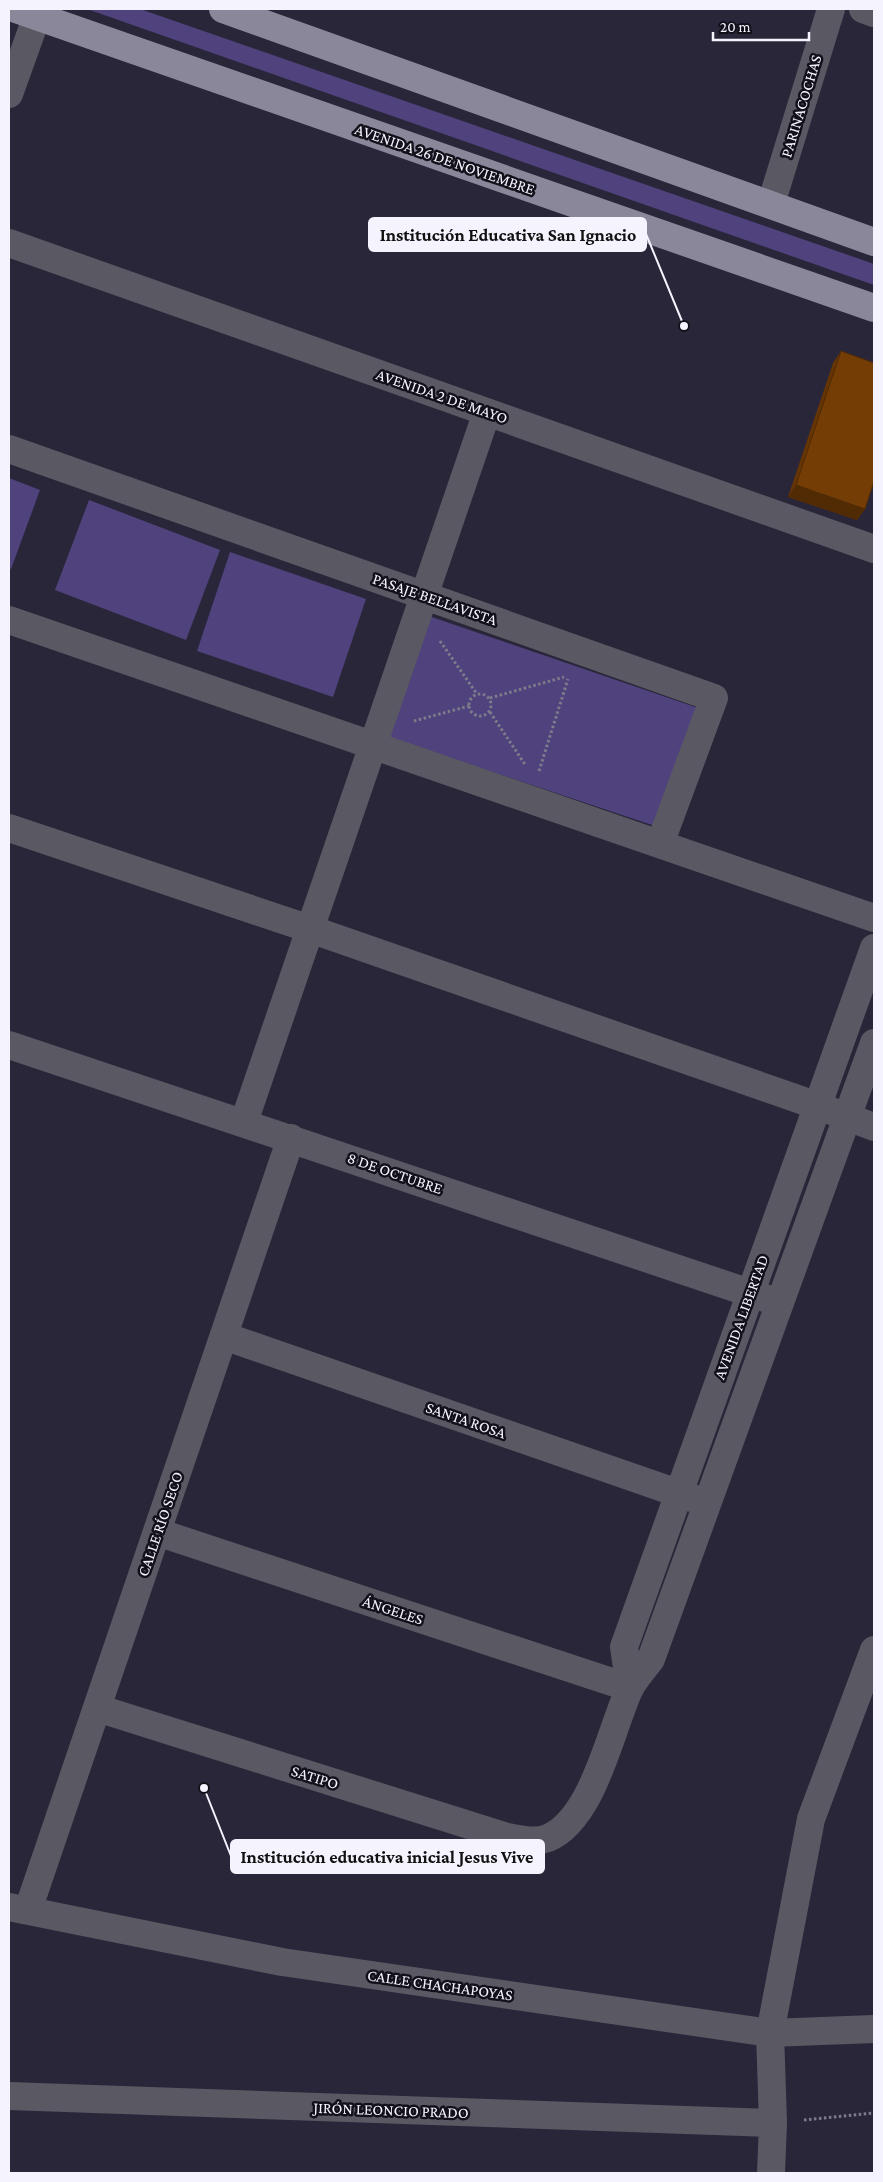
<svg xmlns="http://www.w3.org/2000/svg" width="883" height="2182" font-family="'Crimson Pro',serif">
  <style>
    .green { fill: #50437d }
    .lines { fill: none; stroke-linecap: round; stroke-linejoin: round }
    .path { stroke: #7e7b8b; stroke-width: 3; stroke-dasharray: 2.5 2.5; stroke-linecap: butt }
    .minor { stroke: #5a5963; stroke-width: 28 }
    .major { stroke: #8a879b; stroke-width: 28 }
    .wall { fill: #643405 }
    .shaded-wall { fill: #512b04 }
    .building { fill: #743d06; stroke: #512b04 }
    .labels { text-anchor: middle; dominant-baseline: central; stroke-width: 5; stroke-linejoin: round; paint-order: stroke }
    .street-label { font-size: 16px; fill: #f5f3fe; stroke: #12111a }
    .leader { fill: none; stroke: #f5f3fe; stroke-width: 2 }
    .callout-dot { fill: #f5f3fe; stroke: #12111a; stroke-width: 2 }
    .callout { fill: #f5f3fe; stroke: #f5f3fe; stroke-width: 2 }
    .callout-label { font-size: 18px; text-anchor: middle; font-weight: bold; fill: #111 }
  </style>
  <rect width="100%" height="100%" fill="#2a263a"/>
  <path class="green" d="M87 9H140L874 264V285Z
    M9 478 40 490 11 569 9 568Z
    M89 500 220 550 186 640 55 590Z
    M230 552 366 599 333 697 197 651Z
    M423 614 701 709 655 826 382 735Z"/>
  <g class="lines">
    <path class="path" d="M440 641 477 694
      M469 705a11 11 0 1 1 22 0a11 11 0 1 1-22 0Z
      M490 698 564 677
      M490 712 526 766
      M414 721 469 706
      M539 771 568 679
      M804 2120 874 2113"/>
    <path class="minor" d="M863 9 874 13
      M9 94 37 16
      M771 204 831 9
      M9 243 874 549
      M9 449 714 698 660 844
      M9 620 874 918
      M9 828 310 929 818 1106 874 1127
      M9 1045 780 1303
      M244 1122 487 412
      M224 1336 695 1499
      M157 1532 630 1688
      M630 1688 624 1647 874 948
      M97 1708 507 1837C520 1840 535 1843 548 1838 593 1819 610 1732 629 1690 634 1679 644 1669 651 1659L874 1043
      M9 1907 282 1962 770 2033 874 2029
      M28 1910 291 1138
      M9 2096 773 2123
      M771 2173 773 2123 770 2033 811 1819 874 1650"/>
    <path class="major" d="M16 9 874 308
      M223 9 874 242"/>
  </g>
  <path class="wall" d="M841 351 865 509 857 520 788 497 833 363Z"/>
  <path class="shaded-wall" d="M796 485 865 509 857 520 788 497Z"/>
  <path class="building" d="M841 351 874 363V481L865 509 796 485Z"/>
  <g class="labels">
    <g class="street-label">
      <text transform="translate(801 106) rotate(-73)">PARINACOCHAS</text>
      <text transform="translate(445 159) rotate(19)">AVENIDA 26 DE NOVIEMBRE</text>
      <text transform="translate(442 396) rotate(19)">AVENIDA 2 DE MAYO</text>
      <text transform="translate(435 599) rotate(19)">PASAJE BELLAVISTA</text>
      <text transform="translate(395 1173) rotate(19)">8 DE OCTUBRE</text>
      <text transform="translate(741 1317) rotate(-70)">AVENIDA LIBERTAD</text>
      <text transform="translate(466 1420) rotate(19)">SANTA ROSA</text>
      <text transform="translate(160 1524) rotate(-71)">CALLE RÍO SECO</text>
      <text transform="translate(393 1610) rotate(18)">ÁNGELES</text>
      <text transform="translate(315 1777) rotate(17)">SATIPO</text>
      <text transform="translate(440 1985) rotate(8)">CALLE CHACHAPOYAS</text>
      <text transform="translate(391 2110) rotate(2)">JIRÓN LEONCIO PRADO</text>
    </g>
  </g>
  <path class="leader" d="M684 326L646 234M204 1788L231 1856"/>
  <g class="callout-dot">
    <circle cx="684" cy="326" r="5"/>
    <circle cx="204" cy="1788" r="5"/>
  </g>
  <g class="callout">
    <rect x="369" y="218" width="277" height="33" rx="5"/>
    <rect x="231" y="1840" width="313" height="33" rx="5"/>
  </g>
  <g class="callout-label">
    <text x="508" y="241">Institución Educativa San Ignacio</text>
    <text x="387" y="1863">Institución educativa inicial Jesus Vive</text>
  </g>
  <rect width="883" height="2182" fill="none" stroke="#f5f3fe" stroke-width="20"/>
  <path d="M713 32v8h96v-8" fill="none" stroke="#f5f3fe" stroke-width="2.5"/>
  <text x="720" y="32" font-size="15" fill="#f5f3fe" stroke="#12111a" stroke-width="4" paint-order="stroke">20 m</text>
</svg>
